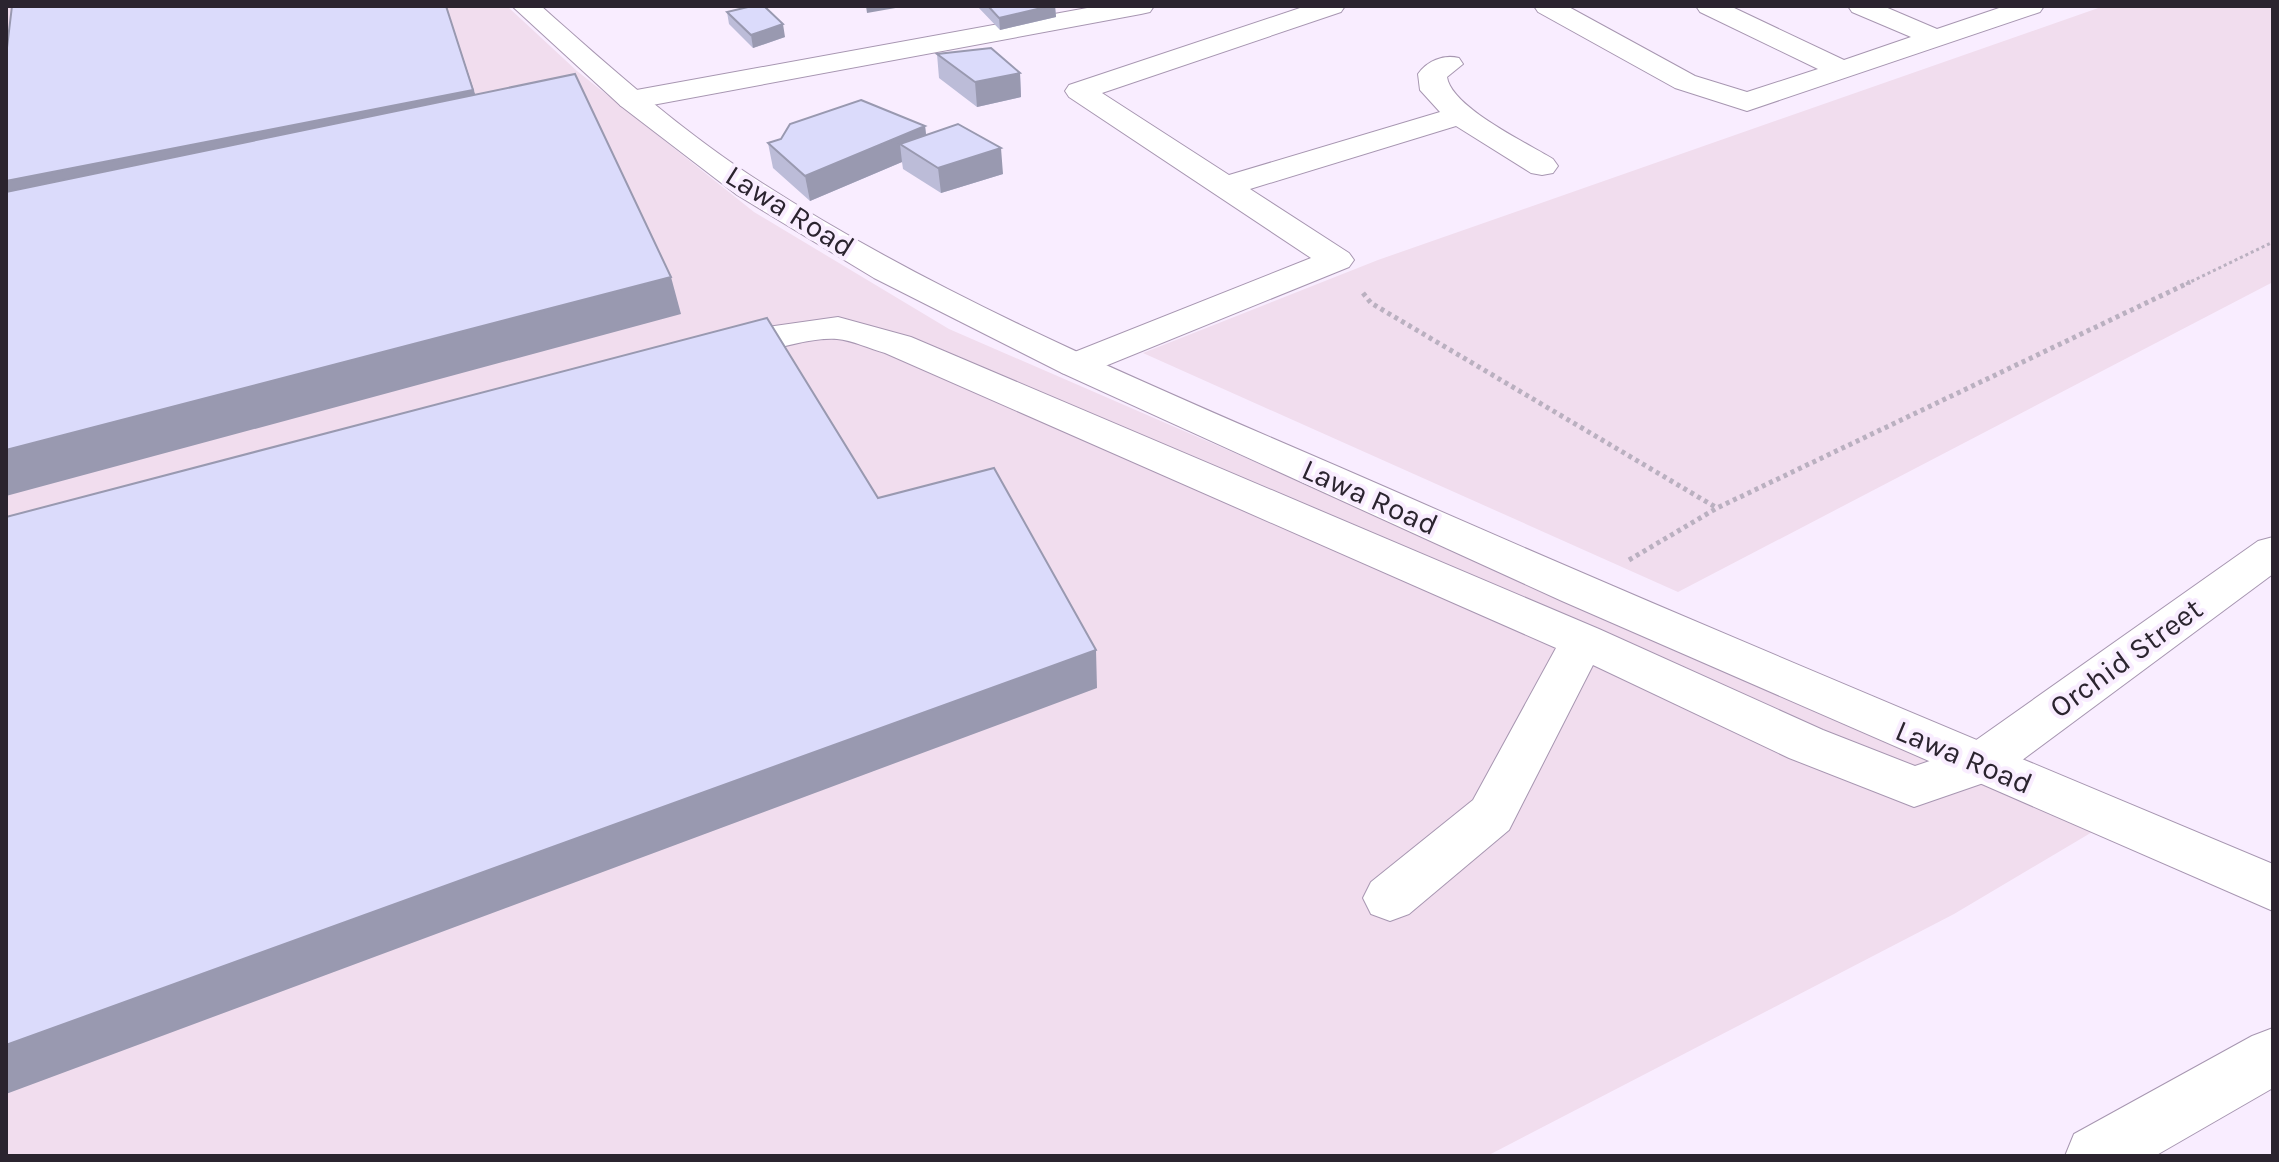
<svg xmlns="http://www.w3.org/2000/svg" width="2279" height="1162" font-family="Karla,sans-serif">
  <style>
    .industrial { fill: #f1ddee }
    .lines { fill: none; stroke-linecap: round; stroke-linejoin: round }
    .minor-casing { stroke: #a796b1; stroke-width: 2 }
    .major-casing { stroke: #a796b1; stroke-width: 2 }
    .path-far1 { stroke: #bab0c0; stroke-width: 3; stroke-dasharray: 3 3; stroke-linecap: butt }
    .path { stroke: #bab0c0; stroke-width: 5; stroke-dasharray: 4 4; stroke-linecap: butt }
    .minor { fill: #fff; fill-rule: evenodd }
    .major { fill: #fff; fill-rule: evenodd }
    .wall { fill: #bcbcd8 }
    .shaded-wall { fill: #9999b0 }
    .building { fill: #dbdbfb; stroke: #9999b0; stroke-width: 2 }
    .labels { text-anchor: middle; dominant-baseline: central; stroke-width: 8; stroke-linejoin: round; paint-order: stroke }
    .street-label { font-size: 30px; fill: #2b242f; stroke: #f9edff }
  </style>
  <rect width="100%" height="100%" fill="#f9edff"/>
  <path class="industrial" d="M6 6H507L577 71 754 212 949 329 2099 828 1954 914 1487 1156H6Z
    M2104 6H2273V282L1678 592 1143 353 1378 260Z"/>
  <g class="lines">
    <g class="minor-casing">
      <path id="minor" d="M1098 6H1154L1150 12 1141 14 631 109 621 106 616 100 621 94 631 91Z
        M1306 6H1345L1341 12 1102 93 1229 175 1440 112 1420 90 1418 74C1427 61 1443 54 1459 58L1463 64 1447 77C1451 107 1527 143 1553 159L1558 166 1553 173 1542 175 1531 173 1456 126 1250 189 1349 253 1354 260 1349 267 1088 373 1075 376 1062 373 1056 365 1062 357 1311 258 1069 97 1065 91 1069 85Z
        M1534 6H1567L1695 76 1747 92 1818 69 1700 12 1696 6H1730L1844 60 1911 37 1852 12 1848 6H1883L1937 29 2005 6H2044L2040 12 1747 111 1675 88 1538 12Z
        M838 317 911 337 1599 629 1823 730 1915 766 1962 750 2258 541 2273 537V574L1998 778 1914 807 1789 758 1593 665 1509 830 1409 914 1390 921 1371 914 1363 898 1371 882 1473 800 1556 648 885 353C870 349 852 340 837 339 801 336 740 364 708 356L703 348 708 340 753 329Z
        M2273 1028V1088L2155 1156H2065L2074 1134 2252 1036Z"/>
    </g>
    <g class="major-casing">
      <path id="major" d="M512 6H541C611 68 682 132 762 183 961 311 1185 399 1401 494 1690 621 1982 742 2273 864V911L1562 601 1062 373 874 278 737 195 621 106Z"/>
    </g>
    <path class="path-far1" d="M2186 284 2273 242"/>
    <path class="path" d="M1363 293 1371 303 1717 508
      M1629 560 1717 508 2190 282"/>
    <use href="#minor" class="minor"/>
    <use href="#major" class="major"/>
  </g>
  <path class="wall" d="M977 6H1055L1056 17 1000 30Z
    M727 12 785 37 753 48 729 24Z
    M937 54 1020 73 1021 97 977 107 939 78Z
    M925 126 926 135 1003 174 941 193 903 169 902 162 810 201 773 168 768 143Z"/>
  <path class="shaded-wall" d="M446 6 485 124 6 207V181Z
    M866 6H907L867 13Z
    M1050 6H1055L1056 17 1000 30 999 18Z
    M783 24 785 37 753 48 751 35Z
    M1020 73 1021 97 977 107 975 82Z
    M925 126 928 151 900 144 902 162 810 201 805 176Z
    M1001 148 1003 174 941 193 938 168Z
    M671 277 681 314 6 496V450Z
    M1096 650 1097 688 6 1094V1045Z"/>
  <path class="building" d="M12 6H446L473 90 6 181V56Z
    M752 6H764L783 24 751 35 727 12Z
    M988 6H1050L999 18Z
    M991 48 1020 73 975 82 937 54Z
    M575 74 671 277 6 450V192Z
    M861 100 925 126 805 176 768 143 781 139 790 124Z
    M958 124 1001 148 938 168 900 144Z
    M767 318 878 498 994 468 1096 650 6 1045V517Z"/>
  <g class="labels">
    <g class="street-label">
      <text transform="translate(790 211) rotate(32)">Lawa Road</text>
      <text transform="translate(1370 497) rotate(24)">Lawa Road</text>
      <text transform="translate(2126 658) rotate(-36)">Orchid Street</text>
      <text transform="translate(1964 757) rotate(23)">Lawa Road</text>
    </g>
  </g>
  <rect width="2279" height="1162" fill="none" stroke="#2b242f" stroke-width="16"/>
</svg>
